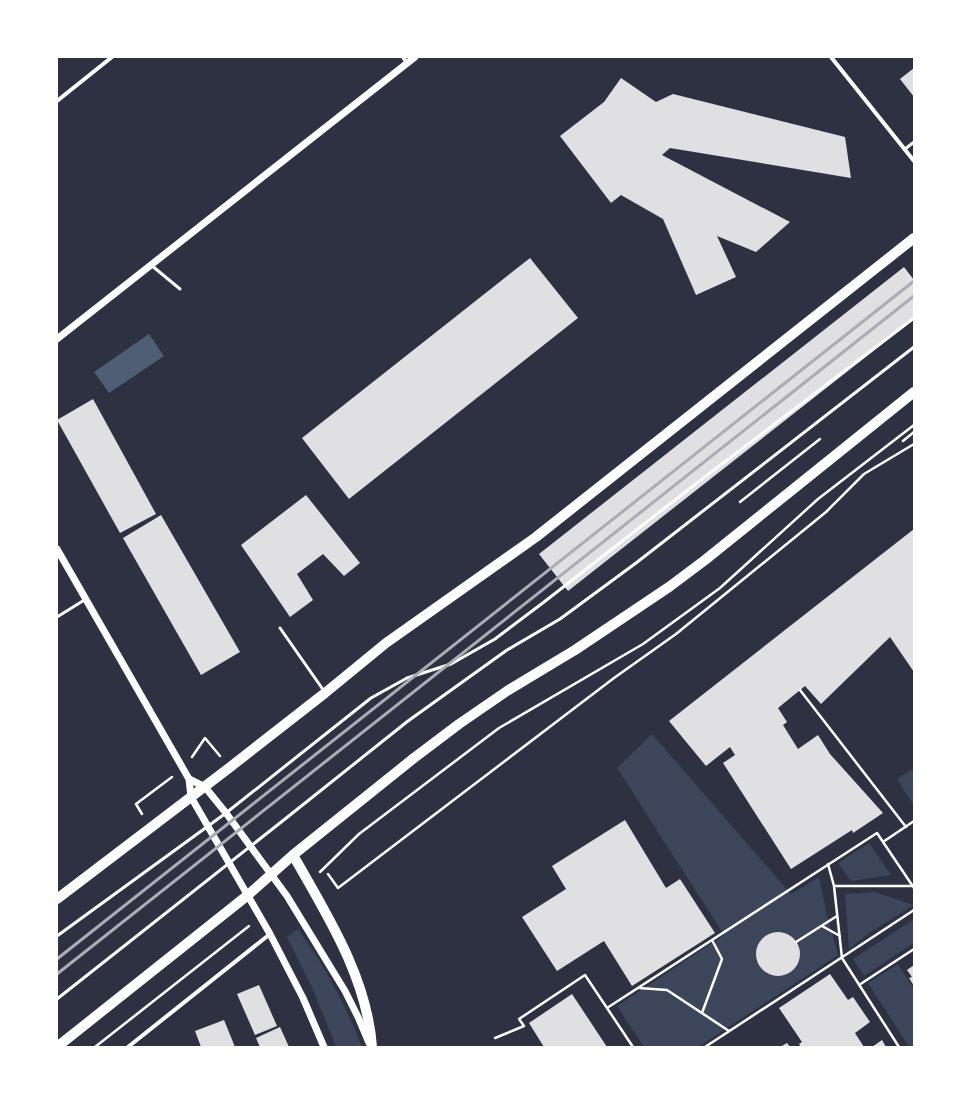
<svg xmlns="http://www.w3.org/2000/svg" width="971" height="1104" font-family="Lato,sans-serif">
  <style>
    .green { fill: #3c4559 }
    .water { fill: #4f5d75 }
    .building { fill: #e0e0e3 }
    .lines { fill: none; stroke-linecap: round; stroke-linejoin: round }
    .path { stroke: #fff; stroke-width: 2.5 }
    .service { stroke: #fff; stroke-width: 3 }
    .minor { stroke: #fff; stroke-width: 4 }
    .tertiary { stroke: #fff; stroke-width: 7 }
    .primary { stroke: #fff; stroke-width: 10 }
    .rail { stroke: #abadb3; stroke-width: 3 }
  </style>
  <rect width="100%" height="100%" fill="#2d3142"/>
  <path class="green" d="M652 734 791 894 819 877 826 911 838 955 698 1047H644L617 1006 724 935 617 768Z
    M914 768V806L897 779Z
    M869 843 891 875 851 881 838 863Z
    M875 892 914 905 869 933 849 949 845 894Z
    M914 919V943L864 976 853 959Z
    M298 929C325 966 346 1005 362 1047H336L313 990 287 937Z
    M898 964 914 989V1047H909L868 983Z"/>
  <path class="water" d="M149 334 164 356 109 393 94 372Z"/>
  <path class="building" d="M914 68V97L900 79Z
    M621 78 656 102 673 94 845 137 851 178 670 148 662 155 790 222 756 252 717 236 736 277 696 295 663 219 621 195 611 203 560 136 604 102Z
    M530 258 578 318 349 499 302 438Z
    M904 267 914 280V319L568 591 539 554Z
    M93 399 156 514 120 533 57 420Z
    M306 495 360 563 344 576 323 554 297 574 313 600 290 617 241 545Z
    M161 515 240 652 201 675 123 538Z
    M914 529V672L890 637 821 704 805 686 778 708 787 722 783 725 798 749 818 735 830 754 883 813 853 833 852 830 791 869 723 763 735 755 730 747 706 766 669 721Z
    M625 820 666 888 680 879 715 933 632 986 604 941 557 971 522 917 566 889 552 866Z
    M756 954a22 22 0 1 1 44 0a22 22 0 1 1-44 0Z
    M914 965V986L909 978 912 977 907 970Z
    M830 974 848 1000 853 997 870 1022 855 1033 864 1047H801L799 1044 802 1042 779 1008Z
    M259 985 277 1026 255 1035 237 994Z
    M572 994 607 1047H544L529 1023Z
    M224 1020 235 1047H201L195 1031Z
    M280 1027 289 1047H260L256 1038Z
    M882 1040 886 1047H872Z
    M787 1043 790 1047H780Z"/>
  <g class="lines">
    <path class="path" d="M903 441 914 432
      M740 502 820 439
      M800 690 906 827
      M192 757 205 738 220 756
      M142 814 136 804 172 777
      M883 842 914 821
      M828 864 834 886 842 958 899 1047
      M320 872 359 834 499 728 643 644 720 588 818 499 914 425
      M328 874 338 888 614 678 676 634 826 512 864 474 914 444
      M834 886H912
      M822 926 840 936
      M796 942 837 916
      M859 985 914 949
      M639 988 667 990 729 1031
      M607 1008 877 833 914 888
      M702 1013 722 959 712 940
      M495 1038 524 1026 519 1019 585 975 633 1047
      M95 1047 249 926
      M705 1047 914 910"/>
    <path class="service" d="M905 149 914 142
      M151 265 180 289
      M57 617 86 599
      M280 628 324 691
      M57 936 226 813 371 698 407 678 451 664 495 639 544 602 693 486 914 318
      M57 999 280 823 408 721 507 650 560 619 636 563 914 347"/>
    <path class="minor" d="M403 57 407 63
      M831 57 914 161
      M57 101 112 57
      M128 1047 270 934"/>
    <path class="tertiary" d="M57 339 415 57
      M57 549 189 779 191 797 270 934 303 998 324 1047
      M189 779 205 787 226 813 287 896 345 991 358 1017 369 1043"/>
    <path class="primary" d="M293 855C327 915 367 977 372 1047
      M57 899 229 768 325 693 386 643 536 537 914 238
      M57 1047 248 895 293 855 414 758 459 724 507 691 575 650 669 587 705 560 914 392"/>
    <path class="rail" d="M57 959 914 281
      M57 974 914 296"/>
  </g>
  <rect width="971" height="1104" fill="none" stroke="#ffffff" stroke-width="116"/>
</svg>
